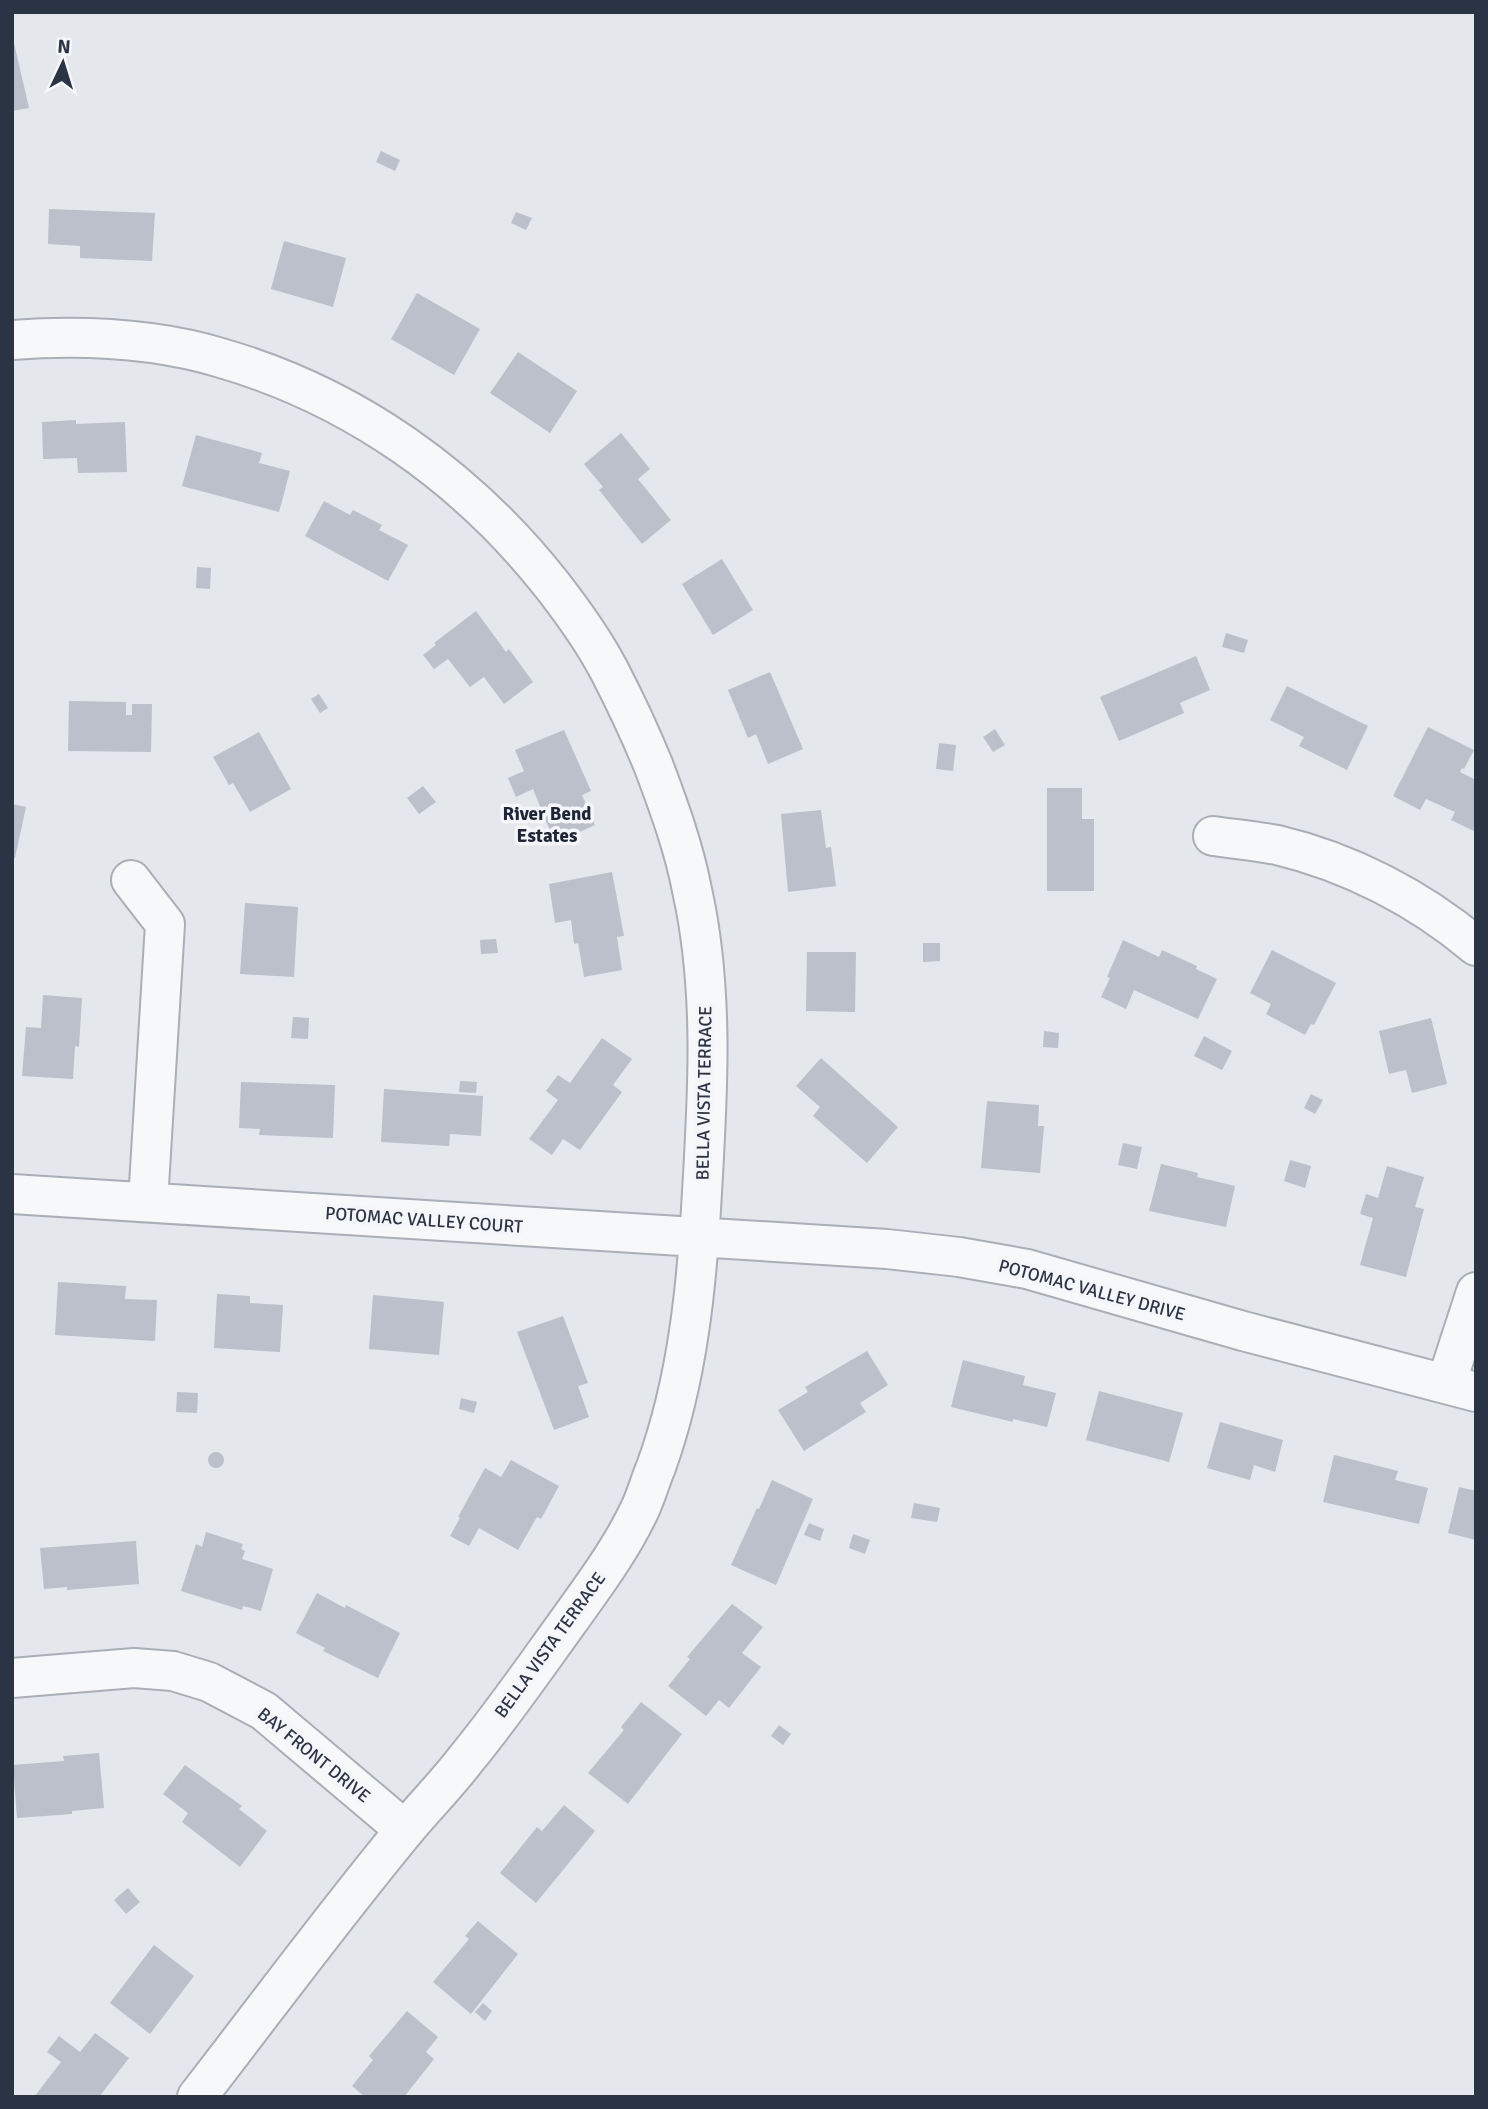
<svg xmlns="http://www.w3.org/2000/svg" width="1488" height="2109" font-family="Signika,sans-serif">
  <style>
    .building { fill: #bbc0ca }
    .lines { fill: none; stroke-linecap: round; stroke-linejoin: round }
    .minor-casing { stroke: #a9aeb7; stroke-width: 42 }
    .minor { stroke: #f7f8fa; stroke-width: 38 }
    .labels { text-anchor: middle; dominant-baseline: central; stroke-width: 7; stroke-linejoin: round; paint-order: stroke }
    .street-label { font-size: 18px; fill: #2b3445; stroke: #f4f6f9 }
    .neighbourhood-label { font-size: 19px; font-weight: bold; fill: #1d2536; stroke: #f4f6f9 }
  </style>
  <rect width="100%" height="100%" fill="#e4e7ec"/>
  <path class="building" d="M12 34 29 108 12 111Z
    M381 151 400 160 395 171 376 162Z
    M49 209 155 213 152 261 80 258V246L48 244Z
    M516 212 532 218 526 230 511 223Z
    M284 241 346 258 333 307 271 289Z
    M417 293 480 329 454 375 391 339Z
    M518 352 577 391 550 433 490 393Z
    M76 420V424L125 422 127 472 78 473 77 458 43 459 42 422Z
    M621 433 650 469 638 479 671 520 642 544 599 490 603 487 584 464Z
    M196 435 262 453 259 463 290 471 279 512 182 486Z
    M324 501 350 515 353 510 382 525 379 530 408 545 388 581 305 536Z
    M722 559 753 610 713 635 682 584Z
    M197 567 211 568 210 589 196 588Z
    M476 611 506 652 509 649 533 682 504 704 484 677 470 687 448 659 434 669 423 655 436 645 434 643Z
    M1226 633 1248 640 1244 653 1222 647Z
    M1196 656 1210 690 1180 703 1184 713 1119 741 1100 697Z
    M770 672 803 749 768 764 756 734 748 738 728 690Z
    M1287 686 1368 726 1347 770 1299 746 1304 737 1270 720Z
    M319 694 328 708 320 713 311 699Z
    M69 701 126 702V715H132V704H152L151 752 68 751Z
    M1428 727 1474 750 1464 769 1462 768 1460 772 1476 780V832L1451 820 1455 812 1426 799 1420 810 1393 796Z
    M995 729 1005 745 993 752 983 737Z
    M564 730 591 791 582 795 595 825 555 843 533 789 516 797 508 778 524 771 515 750Z
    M259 732 291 789 250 812 233 783 229 785 213 757Z
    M939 743 956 745 953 771 936 769Z
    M423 786 436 802 419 814 407 798Z
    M1047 788H1082V819H1094V891H1047Z
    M12 804 26 807 15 858 12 857Z
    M821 810 826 848 831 847 836 886 788 892 781 814Z
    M612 872 624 936 617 937 622 970 584 977 578 943 574 944 571 920 555 923 549 884Z
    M245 903 298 907 294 977 240 974Z
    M496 939 498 953 481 954 480 940Z
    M1123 940 1159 957 1162 950 1197 966 1196 969 1217 979 1198 1019 1134 990 1126 1009 1101 997 1110 978 1107 977Z
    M923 943H940V961L923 962Z
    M1272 950 1336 983 1314 1025 1311 1024 1305 1035 1266 1014 1271 1004 1250 993Z
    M807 952H856L855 1012 806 1011Z
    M43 995 82 998 79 1047 75 1046 73 1079 22 1076 26 1027 41 1028Z
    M293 1017 309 1018 308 1039 291 1038Z
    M1431 1018 1447 1084 1412 1093 1406 1070 1389 1074 1379 1031Z
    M1044 1031 1059 1033 1058 1048 1043 1047Z
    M1204 1036 1232 1051 1222 1070 1194 1056Z
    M602 1038 632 1059 613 1085 622 1092 580 1150 563 1139 552 1155 529 1139 558 1100 546 1091 558 1075 570 1083Z
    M821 1058 898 1127 867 1163 813 1116 820 1107 796 1086Z
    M460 1081 477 1082 476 1093 459 1092Z
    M241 1082 335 1085 333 1138 259 1135 260 1129 239 1128Z
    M384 1089 483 1096 481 1136 450 1134 449 1146 381 1142Z
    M1311 1094 1323 1100 1315 1114 1304 1108Z
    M987 1101 1039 1105 1038 1126H1044L1040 1173 981 1168Z
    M1123 1143 1142 1147 1137 1169 1118 1165Z
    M1290 1160 1311 1166 1305 1188 1284 1181Z
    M1161 1164 1198 1173 1197 1177 1235 1186 1226 1227 1149 1211Z
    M1387 1166 1424 1177 1415 1207 1424 1209 1406 1277 1360 1265 1373 1218 1360 1214 1366 1194 1378 1198Z
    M58 1282 126 1286 125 1299 157 1300 155 1341 55 1335Z
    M217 1294 250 1296V1303L283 1305 280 1352 214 1348Z
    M373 1295 444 1302 439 1355 369 1349Z
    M563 1316 588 1383 578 1386 589 1417 554 1430 517 1332Z
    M867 1351 888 1385 860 1403 866 1412 804 1451 778 1410 808 1392 805 1387Z
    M963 1360 1025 1376 1023 1385 1056 1393 1047 1427 1013 1419V1422L951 1407Z
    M1099 1391 1183 1413 1169 1462 1086 1440Z
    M177 1392 198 1393 197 1413 176 1412Z
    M461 1398 477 1402 474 1413 459 1409Z
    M1220 1422 1283 1440 1275 1472 1254 1465 1250 1480 1207 1468Z
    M208 1460a8 8 0 1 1 16 0a8 8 0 1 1-16 0Z
    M1334 1455 1398 1471 1395 1480 1428 1488 1419 1524 1323 1502Z
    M511 1460 559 1486 541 1519 537 1517 518 1550 479 1528 469 1546 450 1536 460 1518 458 1517 485 1468 501 1477Z
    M772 1480 813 1499 776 1585 731 1565 757 1508 759 1509Z
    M1459 1487 1476 1491V1540L1448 1533Z
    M914 1503 940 1508 937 1522 911 1518Z
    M809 1523 824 1529 820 1541 804 1535Z
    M206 1532 243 1544 241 1549 245 1551 242 1559 273 1569 261 1611 243 1606 242 1610 181 1591 196 1544 202 1547Z
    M853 1534 870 1540 865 1554 849 1548Z
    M136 1541 139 1584 67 1590V1587L44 1589 40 1548Z
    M317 1593 345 1608 346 1605 400 1633 378 1678 323 1651 325 1648 296 1633Z
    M732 1604 763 1627 742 1653 761 1667 729 1708 719 1700 706 1716 668 1686 690 1659 687 1657Z
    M641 1702 682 1734 628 1804 588 1773 624 1730 621 1727Z
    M779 1725 791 1734 783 1745 771 1736Z
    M99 1753 104 1808 72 1811V1814L17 1818 13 1765 64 1761 63 1756Z
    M185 1765 242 1806 239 1809 267 1831 240 1867 182 1822 188 1813 163 1794Z
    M564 1805 595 1831 536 1903 500 1873 537 1827 542 1831Z
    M128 1888 140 1902 126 1914 114 1900Z
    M478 1921 518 1954 471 2014 433 1982 469 1939 465 1936Z
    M154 1945 194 1976 150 2034 110 2003Z
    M483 2003 492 2011 485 2021 475 2012Z
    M407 2011 438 2037 426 2052 434 2059 404 2097H365L352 2086 373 2060 369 2056Z
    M95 2033 129 2058 99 2097H34L61 2062 47 2052 59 2036 80 2052Z"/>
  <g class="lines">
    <g class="minor-casing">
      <path id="minor" d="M12 340C81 335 154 338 221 358 353 396 467 477 552 585 573 612 594 641 610 672 626 703 641 735 654 767 669 807 684 848 692 890 714 988 708 1092 702 1192 697 1284 688 1379 656 1467 650 1481 646 1497 639 1511 621 1549 595 1584 570 1619 536 1666 503 1714 466 1759 447 1784 425 1806 405 1830 333 1917 266 2008 197 2097
        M1213 836C1234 839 1256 841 1277 845 1349 862 1419 898 1476 946
        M131 880 165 924 148 1202
        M12 1194 887 1249 959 1257 1027 1269 1243 1331 1476 1392
        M1446 1384 1476 1292
        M12 1678 134 1668 173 1671 209 1682 264 1711 405 1830"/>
    </g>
    <use href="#minor" class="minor"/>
  </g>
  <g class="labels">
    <g class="street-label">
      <text transform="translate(704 1093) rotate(-89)">BELLA VISTA TERRACE</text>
      <text transform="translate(424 1220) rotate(4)">POTOMAC VALLEY COURT</text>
      <text transform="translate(1092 1290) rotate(15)">POTOMAC VALLEY DRIVE</text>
      <text transform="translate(550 1645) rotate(-54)">BELLA VISTA TERRACE</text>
      <text transform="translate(314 1755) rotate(39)">BAY FRONT DRIVE</text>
    </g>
    <g class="neighbourhood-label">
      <text x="547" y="814">River Bend<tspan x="547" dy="22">Estates</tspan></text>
    </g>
  </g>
  <rect width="1488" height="2109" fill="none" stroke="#2b3445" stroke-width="28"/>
  <g transform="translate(63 63) rotate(4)" stroke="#f4f6f9" stroke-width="5" paint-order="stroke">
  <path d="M0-5L12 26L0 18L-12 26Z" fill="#2b3445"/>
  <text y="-10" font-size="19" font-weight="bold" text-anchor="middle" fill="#2b3445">N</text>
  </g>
</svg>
